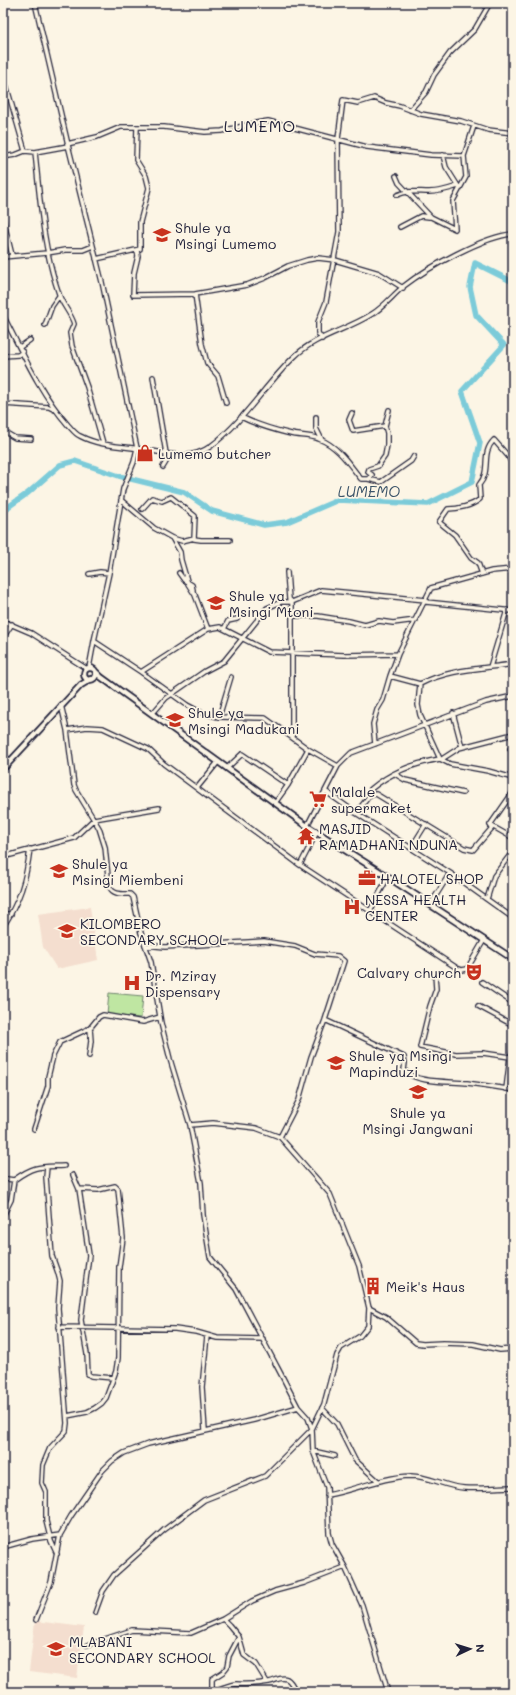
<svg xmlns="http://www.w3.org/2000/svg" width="516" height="1695" font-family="Mali,sans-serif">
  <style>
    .built { fill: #f4decf }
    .green { fill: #bfe6a2; stroke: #70846e }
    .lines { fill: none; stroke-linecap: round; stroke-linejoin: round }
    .river { stroke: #7ccbd9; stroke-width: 5.5 }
    .minor-casing { stroke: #22223b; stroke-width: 6 }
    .major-casing { stroke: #22223b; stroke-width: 8 }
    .minor { stroke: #fcf5e5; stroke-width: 3.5 }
    .major { stroke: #fcf5e5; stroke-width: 4.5 }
    .labels { text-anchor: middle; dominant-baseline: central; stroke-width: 3.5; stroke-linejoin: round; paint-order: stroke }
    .poi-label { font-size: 14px; fill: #22223b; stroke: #fcf5e5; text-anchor: start }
    .water-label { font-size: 15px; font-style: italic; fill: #3d556a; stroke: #fcf5e5 }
    .quarter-label { font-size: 16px; letter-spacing: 1px; fill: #22223b; stroke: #fcf5e5 }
  </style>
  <rect width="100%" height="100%" fill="#fcf5e5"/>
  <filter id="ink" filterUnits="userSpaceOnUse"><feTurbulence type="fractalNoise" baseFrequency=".025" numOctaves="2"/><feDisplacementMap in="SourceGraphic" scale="8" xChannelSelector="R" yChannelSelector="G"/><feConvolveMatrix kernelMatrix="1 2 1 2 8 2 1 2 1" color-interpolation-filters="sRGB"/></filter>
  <g filter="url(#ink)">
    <path class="built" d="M90 907 98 960 57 969 43 947 38 914Z
      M35 1621 84 1627 77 1678 29 1672Z"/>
    <path class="green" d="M109 993 143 996 141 1018 107 1015Z"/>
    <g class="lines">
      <path class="river" d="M3 516 8 507 28 493 60 465 75 461 119 476 184 492 212 511 264 525 287 522 338 500 428 504 472 482 480 443 462 391 504 345 476 315 470 287 475 263 513 282"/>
      <g class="minor-casing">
        <path id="minor" d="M35 3 69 149 102 282 137 448 134 462 123 489 109 573 94 641 89 668
          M3 74 25 151
          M410 110 426 92 434 75 450 53 475 29 490 3
          M35 152C40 200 43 248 59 294 62 305 71 313 74 324L70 333 72 346 87 387 103 443
          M443 155 446 167 458 186
          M3 157 15 155 25 151 35 152 68 146 67 144 97 137 121 127H164L205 132 222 131 256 123 268 121 367 147 431 155 464 156
          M396 176 399 183 431 217 455 229 453 201 466 177 464 156 474 126
          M397 195C409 190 417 192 429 192 439 192 449 189 458 186L460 188
          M3 219 12 255
          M400 227 421 216 429 217
          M137 250 138 256 134 273 133 295 195 294 247 285 265 278 288 266 307 260 318 258 335 260 379 273 403 288
          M3 257 47 253 65 250H83L93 246
          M96 259 140 249V222L149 188 146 176 136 160 137 127
          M195 294 202 344 207 363 218 376 226 403
          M3 315C22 352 40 393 68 425 72 429 75 434 80 436 101 447 125 446 147 450 169 454 191 461 211 446 244 421 265 385 294 357 315 336 347 330 372 314 384 307 393 295 404 286 427 268 484 236 513 234
          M45 325 52 306 59 296
          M322 339 318 333V322L326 302 339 232 338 139 343 100 358 103 374 98 386 103 400 106 421 114 461 121 488 130 513 133
          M20 347 30 340
          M3 356 18 355 23 352
          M153 377 166 453
          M3 404 49 407 55 410
          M352 413 349 420 353 431 385 426
          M241 417C257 425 274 430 291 434 300 436 311 435 319 439 338 446 349 464 361 479H368L381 482 411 461 414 456
          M316 417V428L322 440
          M3 431 15 438 31 439
          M163 467 166 462V453
          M369 479 372 475 368 472 369 469 378 466 385 456 387 445V433L385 426 389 410
          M121 500 154 528 172 538 180 552 181 560 188 584 195 595 208 629
          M142 509 152 498 162 501 171 497 195 516 194 539 201 540H230
          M172 538 182 541 194 538
          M179 573 184 580 192 585 193 590
          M89 574 100 572 109 573
          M482 574 478 563 471 558 455 535 439 522 448 509C458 509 472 506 480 499L479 485C492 470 480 454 494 440L508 456 513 466
          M426 602 513 611
          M292 616H318L349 621 365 625 379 621 393 623 416 620
          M3 621 31 633 87 669
          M224 629 228 621 237 619
          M3 638 12 624
          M94 641 141 672 187 705 202 713 219 717 265 718 308 749
          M490 667 507 610
          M141 672 208 629 220 627 269 652 344 655 398 654
          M390 676 420 684C449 669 481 669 513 664
          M420 684 418 705 420 715 440 759 450 764 488 771 513 778
          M61 705 67 730 74 785 76 790 99 828 105 847 109 886C113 895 122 894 130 894L133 897 141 933 151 962 161 1023 170 1059 190 1125 201 1183 203 1215 210 1257 236 1289 283 1378 298 1407 308 1418 312 1429 313 1451 327 1487 329 1533 332 1544 345 1567 362 1605 388 1692
          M453 713 462 747
          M152 714 166 698 205 671 224 661 267 608 281 602H292L289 599 287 572
          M219 717 231 677
          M67 730 87 727 103 728 148 749 164 764 300 865 457 968 462 970 467 969 484 940
          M292 737V602L321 590 426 600
          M375 744 373 724 377 710 383 700 390 676 398 654 431 588 492 571 513 569
          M510 749H513
          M3 754 10 761
          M442 759 459 748 513 734
          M338 766 351 753 486 702 513 696
          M227 768 242 754 288 785
          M395 774 405 780 463 793
          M197 788 218 762
          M371 789C390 773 415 763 440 759
          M325 791 356 813 450 873 513 918
          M513 792 490 825 513 838
          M275 803 288 785 308 749 338 766 307 826
          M356 813 370 795 376 794 464 848 473 850 492 828 490 825
          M411 848 426 824
          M3 857 74 838 94 819 159 808
          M300 865 317 832
          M487 899 494 876 513 851
          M430 905 450 873
          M370 911 388 877
          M3 914H11
          M3 927C20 900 26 881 30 849
          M145 945 165 947 264 941 295 946 315 954 338 956 344 961 325 1020 311 1057 299 1100 280 1137
          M435 975 436 989 430 1006 420 1047 456 1054 483 1053 510 1057
          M482 982 513 1003
          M478 1006 513 1025
          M325 1020 404 1057 405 1063 404 1070C417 1084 449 1081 467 1083 482 1085 498 1087 513 1090
          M89 1056 91 1041 90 1028
          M506 1089 510 1057 513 1051
          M34 1129 48 1086V1077L53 1056 60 1042 90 1028 99 1017 103 1015 143 1022 160 1017
          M47 1167 46 1177 52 1256 58 1273 60 1281 58 1308 67 1423 66 1431 50 1448 43 1465 42 1483 46 1492V1521L51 1541 57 1554
          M73 1175 79 1189 89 1255 81 1320 87 1354 88 1374 91 1376 113 1378
          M3 1181 7 1179 14 1180C35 1165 40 1167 64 1166
          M3 1216 11 1200 14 1180
          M369 1308 386 1317 416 1343 423 1344 443 1343 473 1344 500 1350 513 1349
          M59 1327 175 1329 196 1332 217 1338 263 1339
          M322 1408 337 1424 355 1460 378 1481
          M67 1416 87 1412 95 1408 102 1403 106 1398 116 1371 118 1358 119 1267 123 1238 118 1189 115 1186 98 1190 79 1189
          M205 1430 202 1387 207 1336
          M313 1451 335 1456
          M327 1495C355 1490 382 1477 411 1476 429 1476 446 1487 464 1488 480 1489 497 1487 513 1487
          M3 1547 32 1539 60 1535
          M95 1613 103 1591 114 1575 164 1530 204 1500 265 1476 312 1429 324 1404 337 1355 341 1348 360 1336 368 1326 369 1308 359 1266 330 1194 280 1137 256 1128 213 1123 190 1125
          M36 1620 51 1582 60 1535 71 1516 102 1471 112 1461 124 1453 148 1444 254 1420 298 1407
          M239 1637 244 1655 256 1664 267 1682
          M87 1645 132 1630 191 1633 223 1619 252 1601 275 1591 304 1583 345 1567
          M212 1689V1679L223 1672 227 1667 229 1656 239 1637 229 1625 223 1619
          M218 1689C223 1688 231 1684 236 1684 248 1685 258 1684 269 1682 276 1681 280 1676 287 1679 291 1681 294 1688 296 1692"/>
      </g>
      <g class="major-casing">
        <path id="major" d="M84 674a6 6 0 1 1 12 0a6 6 0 1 1-12 0Z
          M96 672 101 677 307 826 388 877 513 959
          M3 769 81 685 91 679"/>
      </g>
      <use href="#minor" class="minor"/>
      <use href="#major" class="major"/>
    </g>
  </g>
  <defs>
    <g id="school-bare" transform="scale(1.38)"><path d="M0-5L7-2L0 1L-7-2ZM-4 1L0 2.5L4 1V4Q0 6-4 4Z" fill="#c8321e" stroke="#fcf5e5" stroke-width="2.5" paint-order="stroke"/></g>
    <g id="shop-bare" transform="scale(1.38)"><path d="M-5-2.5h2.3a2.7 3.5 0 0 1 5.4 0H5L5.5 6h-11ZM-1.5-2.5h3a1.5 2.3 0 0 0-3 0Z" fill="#c8321e" stroke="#fcf5e5" stroke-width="2.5" paint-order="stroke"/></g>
    <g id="supermarket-bare" transform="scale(1.38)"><path d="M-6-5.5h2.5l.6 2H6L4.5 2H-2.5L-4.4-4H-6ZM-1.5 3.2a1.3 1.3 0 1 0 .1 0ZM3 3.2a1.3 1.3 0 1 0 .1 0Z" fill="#c8321e" stroke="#fcf5e5" stroke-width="2.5" paint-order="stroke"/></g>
    <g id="temple-bare" transform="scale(1.38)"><path d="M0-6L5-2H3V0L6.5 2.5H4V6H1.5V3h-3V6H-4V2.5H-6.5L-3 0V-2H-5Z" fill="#c8321e" stroke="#fcf5e5" stroke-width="2.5" paint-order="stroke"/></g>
    <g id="office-bare" transform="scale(1.38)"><path d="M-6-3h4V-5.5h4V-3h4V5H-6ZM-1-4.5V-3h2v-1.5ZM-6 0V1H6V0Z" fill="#c8321e" stroke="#fcf5e5" stroke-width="2.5" paint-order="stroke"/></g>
    <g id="hospital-bare" transform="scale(1.38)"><path d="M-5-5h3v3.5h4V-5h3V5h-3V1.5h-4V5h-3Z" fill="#c8321e" stroke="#fcf5e5" stroke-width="2.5" paint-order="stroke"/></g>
    <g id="theatre-bare" transform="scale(1.38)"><path d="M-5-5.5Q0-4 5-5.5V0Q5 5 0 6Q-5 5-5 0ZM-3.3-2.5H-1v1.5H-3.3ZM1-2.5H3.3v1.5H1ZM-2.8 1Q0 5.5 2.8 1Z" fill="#c8321e" stroke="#fcf5e5" stroke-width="2.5" paint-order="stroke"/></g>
    <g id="building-bare" transform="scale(1.38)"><path d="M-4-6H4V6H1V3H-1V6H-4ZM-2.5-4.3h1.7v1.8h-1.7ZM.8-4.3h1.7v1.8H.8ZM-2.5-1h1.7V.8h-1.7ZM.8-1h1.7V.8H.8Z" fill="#c8321e" stroke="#fcf5e5" stroke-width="2.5" paint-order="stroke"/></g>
  </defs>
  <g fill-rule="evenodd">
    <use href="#school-bare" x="162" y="235"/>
    <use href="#shop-bare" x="145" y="453"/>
    <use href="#school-bare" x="216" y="603"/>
    <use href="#school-bare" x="175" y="720"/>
    <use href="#supermarket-bare" x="318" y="799"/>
    <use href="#temple-bare" x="306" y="836"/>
    <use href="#school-bare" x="59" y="871"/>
    <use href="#office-bare" x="367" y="878"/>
    <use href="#hospital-bare" x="352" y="907"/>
    <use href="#school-bare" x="67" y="931"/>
    <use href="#theatre-bare" x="474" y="972"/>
    <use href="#hospital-bare" x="132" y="983"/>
    <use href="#school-bare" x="336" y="1063"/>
    <use href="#school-bare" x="418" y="1092"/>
    <use href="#building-bare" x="373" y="1286"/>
    <use href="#school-bare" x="56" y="1649"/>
  </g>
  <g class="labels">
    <g class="poi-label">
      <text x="175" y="227">Shule ya<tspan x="175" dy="16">Msingi Lumemo</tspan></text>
      <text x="158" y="453">Lumemo butcher</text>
      <text x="229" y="595">Shule ya<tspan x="229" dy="16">Msingi Mtoni</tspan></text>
      <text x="188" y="712">Shule ya<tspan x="188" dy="16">Msingi Madukani</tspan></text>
      <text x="331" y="791">Malale<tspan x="331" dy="16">supermaket</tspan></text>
      <text x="319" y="828">MASJID<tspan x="319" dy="16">RAMADHANI NDUNA</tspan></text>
      <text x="72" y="863">Shule ya<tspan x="72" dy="16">Msingi Miembeni</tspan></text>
      <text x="380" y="878">HALOTEL SHOP</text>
      <text x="365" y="899">NESSA HEALTH<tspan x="365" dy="16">CENTER</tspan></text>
      <text x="80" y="923">KILOMBERO<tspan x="80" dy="16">SECONDARY SCHOOL</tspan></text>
      <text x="461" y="972" text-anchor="end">Calvary church</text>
      <text x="145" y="975">Dr. Mziray<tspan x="145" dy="16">Dispensary</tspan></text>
      <text x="349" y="1055">Shule ya Msingi<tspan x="349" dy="16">Mapinduzi</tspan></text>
      <text x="418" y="1112" text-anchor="middle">Shule ya<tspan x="418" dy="16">Msingi Jangwani</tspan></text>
      <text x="386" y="1286">Meik's Haus</text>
      <text x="69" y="1641">MLABANI<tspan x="69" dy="16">SECONDARY SCHOOL</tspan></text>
    </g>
    <g class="water-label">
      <text x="369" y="491">LUMEMO</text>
    </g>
    <g class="quarter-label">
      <text x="260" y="125">LUMEMO</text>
    </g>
  </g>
  <rect width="516" height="1695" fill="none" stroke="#fcf5e5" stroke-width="16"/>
  <rect x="8" y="8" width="500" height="1679" fill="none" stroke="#22223b" stroke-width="1.5" filter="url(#ink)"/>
  <g transform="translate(470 1649) rotate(86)" stroke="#fcf5e5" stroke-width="3" paint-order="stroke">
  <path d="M0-3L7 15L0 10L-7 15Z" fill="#22223b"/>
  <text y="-6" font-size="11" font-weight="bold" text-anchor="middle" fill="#22223b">N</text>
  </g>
</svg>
